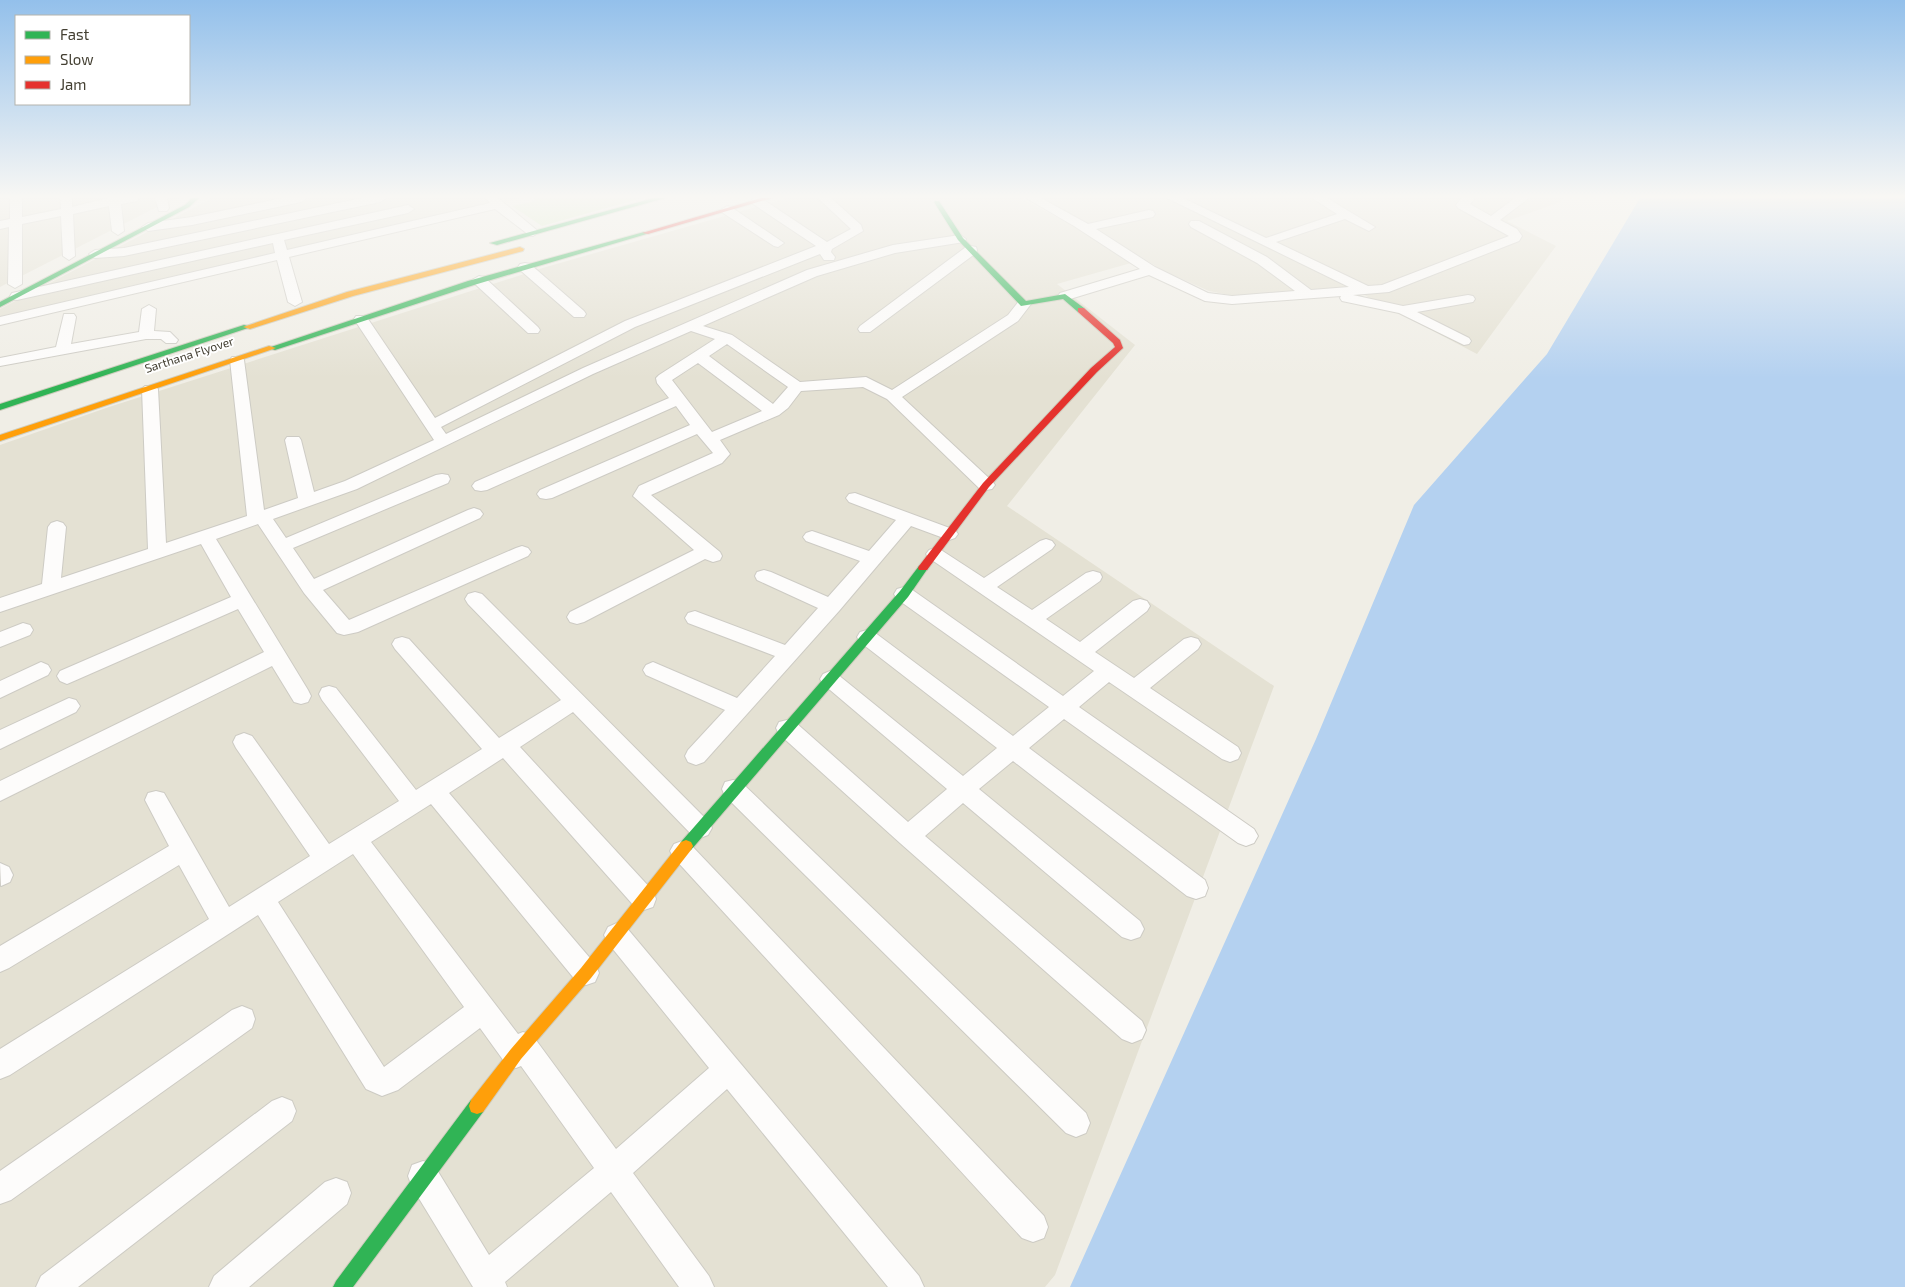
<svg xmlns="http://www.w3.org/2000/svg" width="1905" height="1287" font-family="'Exo 2',sans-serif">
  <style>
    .residential { fill: #e4e1d3 }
    .green { fill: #d8ecc4 }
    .water { fill: #b4d1f0 }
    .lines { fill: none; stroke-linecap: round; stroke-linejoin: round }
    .street-casing { stroke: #cdcbc4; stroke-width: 2 }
    .fast-casing { stroke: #ceccbd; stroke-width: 2 }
    .slow-casing { stroke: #ceccbd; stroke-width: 2 }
    .jam-casing { stroke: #ceccbd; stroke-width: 2 }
    .street { fill: #fdfcfb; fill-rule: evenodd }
    .fast { fill: #30b455; fill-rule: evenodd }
    .slow { fill: #ff9f0a; fill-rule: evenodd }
    .jam { fill: #e5322d; fill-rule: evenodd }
    .labels { text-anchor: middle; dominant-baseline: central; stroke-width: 4; stroke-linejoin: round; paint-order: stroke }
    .far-street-label { font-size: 12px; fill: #444033; stroke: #fff }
  </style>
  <rect width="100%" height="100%" fill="#f0eee6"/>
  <path class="residential" d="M0 198H180L155 208 0 287Z
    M212 198H522L0 317V309Z
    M788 198H1020L1082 230 1131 263 1057 284 1135 345 1007 506 1274 686 1055 1275 1045 1287H0V445L109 407 546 267Z
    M1043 198H1563L1560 202 1507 221 1556 246 1477 354 1349 287 1234 296 1209 291 1164 271Z"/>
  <path class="green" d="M534 198H642L542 226 512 206 535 201Z"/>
  <path class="water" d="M1640 198H1905V1287H1070L1316 739 1414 505 1547 354Z"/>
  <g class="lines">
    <g class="street-casing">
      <path id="street" d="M10 198H22V217L61 209 60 198H72V207L108 198H139L137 201 121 204 124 231 118 235 112 231 109 206 73 214 75 256 69 260 63 256 61 216 22 224V284L15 288 8 284 9 227 0 229V221L10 219Z
        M155 198H167L169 208 167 211H159Z
        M283 198H307L301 202 192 225 148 231 142 227 148 223 192 217Z
        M362 198H386L380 202 124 256 95 258 89 254 95 250 124 248Z
        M486 198H498L539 232 533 236 529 235 495 209 289 257 302 302 295 306 288 302 277 260 0 325V317L275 253 273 243 17 300 12 299 10 296 12 293 408 205 414 209 408 213 284 240 287 250 490 203Z
        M753 198H761L827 242 851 229 818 198H831L861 225 863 231 832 249 831 252 835 257 834 260H824L820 254 635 327 441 427 446 434 583 368 807 270 893 245 960 235 966 239 964 242 895 253 817 276 703 326 732 335 800 382 866 377 892 390 1008 315 1019 301H1029L1031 304 1018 321 902 397 992 481 995 485 992 489 986 490 980 489 887 399 863 387 801 391 788 408 779 415 720 440 730 454 722 463 651 495 720 552 722 556 720 560 713 562 705 559 584 622 577 624 570 622 567 617 570 612 694 550 633 496 639 486 713 453 697 434 552 498 546 499 540 498 537 494 540 490 690 425 676 406 487 490 481 491 475 490 472 486 475 482 669 398 657 383 656 378 659 375 715 339 691 331 593 374 357 489 273 519 286 538 436 475 442 474 448 475 450 479 448 483 293 548 314 579 468 510 474 508 480 510 483 514 480 518 323 590 349 620 516 548 522 546 528 548 531 552 528 556 358 632 344 635 337 633 304 593 258 524 216 539 308 690 311 696 308 702 301 704 294 702 272 666 0 801V781L264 652 238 609 74 681 67 684 60 681 57 676 60 671 231 597 201 544 0 612V598L42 584 48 527 51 523 57 521 63 523 66 527 61 578 148 549 142 389 145 386H155L158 389 166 543 247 516 230 360 232 357H242L244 360 264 510 298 498 285 440 287 437H299L301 440 314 492 345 481 434 440 354 319 356 316H366L435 418 625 321 816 246 753 204 751 201ZM727 344 788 387 773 404 709 356ZM698 363 762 411 712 432 672 380Z
        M1026 198H1041L1088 224 1149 210 1153 211 1155 214 1153 217 1096 229 1155 267 1208 293 1232 296 1295 291 1257 263 1191 227 1189 224 1191 221H1199L1267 257 1311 290 1349 287 1167 198H1183L1266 238 1337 214 1312 198H1327L1375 227 1369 231 1345 219 1276 242 1368 286 1382 285 1509 236 1458 208 1456 205 1462 198H1475L1470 204 1491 216 1515 198H1529L1500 220 1517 229 1522 236 1519 241 1389 292 1353 295 1403 306 1468 295 1473 296 1475 299 1473 302 1417 312 1469 338 1471 341 1469 344 1464 345 1399 313 1342 301 1340 298 1341 296 1232 304 1205 301 1149 275 1070 299H1060L1058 296 1060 293 1140 269 1074 226Z
        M727 206 731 207 784 243 778 247 774 246 723 213 721 210Z
        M971 246 976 247 977 250 976 253 870 332H860L858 329 860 326 966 247Z
        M525 263 530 264 584 311 586 314 584 317H574L520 270 518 267 520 264Z
        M479 276 484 277 538 327 540 330 538 333H528L474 283 472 280Z
        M149 305 156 309 154 331 170 332 178 340 176 343H166L161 339H146L0 366V358L56 347 64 314H74L76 317 71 344 139 332 142 309Z
        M855 493 955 530 958 534 955 538 949 540 911 526 839 611 704 762 696 765 688 762 685 756 688 750 725 710 646 675 643 670 646 665 653 662 737 698 775 656 688 623 685 618 688 613 695 611 785 645 818 608 757 580 755 576 757 572 764 570 771 572 828 597 860 561 806 541 803 537 806 533 812 531 818 533 869 551 896 520 849 502 846 498 849 494Z
        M1046 539 1052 541 1055 545 1052 549 997 587 1032 610 1086 573 1093 571 1100 573 1102 577 1100 581 1046 619 1080 642 1133 601 1140 599 1147 601 1150 606 1147 611 1095 652 1134 678 1184 639 1191 637 1198 639 1201 644 1198 649 1150 688 1238 747 1241 753 1238 759 1230 762 1222 759 1109 682 1079 707 1254 829 1258 836 1254 843 1246 846 1238 843 1064 719 1029 748 1205 880 1208 888 1205 896 1196 899 1187 896 1013 761 979 789 1140 921 1144 929 1140 937 1131 940 1122 937 963 803 925 836 1142 1021 1146 1030 1142 1039 1132 1043 1122 1039 900 843 779 734 776 728 779 722 787 720 795 722 908 822 947 789 823 684 820 679 823 674 830 671 837 674 963 776 997 748 860 642 857 637 860 632 867 630 874 632 1013 736 1049 707 897 599 894 594 897 589 904 587 911 589 1063 696 1094 671 929 558 926 554 929 550 935 548 941 550 984 578 1040 541Z
        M475 592 482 594 708 821 712 828 708 835 700 838 692 835 573 712 520 747 653 891 656 899 653 907 644 910 635 907 503 758 449 793 595 964 599 973 595 982 586 985 577 982 431 804 371 842 518 1034 523 1032 533 1036 616 1149 709 1068 608 943 604 935 608 927 617 923 626 927 919 1276 924 1287H888L727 1089 633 1173 709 1276 714 1287H679L611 1192 505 1282 507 1287H473L412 1187 408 1176 412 1165 423 1161 434 1165 489 1255 594 1168 521 1066 516 1068 506 1064 480 1028 398 1090 382 1096 366 1089 258 915 10 1075 0 1079V1049L209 919 179 865 9 968 0 972V946L169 846 145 800 148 793 156 791 164 793 229 907 310 856 236 748 233 742 236 736 244 733 252 736 329 844 399 801 322 700 319 694 322 688 329 686 336 688 416 790 482 749 395 649 392 644 395 639 402 637 409 639 499 738 561 700 468 604 465 599 468 594ZM353 854 464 1007 384 1067 278 902Z
        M23 623 30 625 33 630 30 635 0 647V632Z
        M41 662 48 665 51 670 48 675 0 698V681Z
        M69 698 76 700 80 706 76 712 0 749V730Z
        M733 780 741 782 1086 1113 1090 1123 1086 1133 1076 1137 1066 1133 725 796 722 789 725 782Z
        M682 841 690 844 1044 1216 1048 1227 1044 1238 1033 1242 1022 1238 674 858 670 851 674 844Z
        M0 863 9 867 13 875 10 882 1 886Z
        M242 1006 252 1010 255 1019 252 1028 11 1200 0 1204V1171L232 1010Z
        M282 1097 292 1101 296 1111 292 1121 78 1287H36L41 1276 272 1101Z
        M336 1178 347 1182 351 1193 347 1204 249 1287H209L214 1276 325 1182Z"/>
    </g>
    <g class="fast-casing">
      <path id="fast" d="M192 198H199L189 207 0 307V302L185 205Z
        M654 198H665L497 245 490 243Z
        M935 201H939L963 238 1026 301 1065 294 1084 308V312H1078L1063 299 1021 306 958 240 934 202Z
        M644 232 650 233 474 285 275 350 268 348 468 281Z
        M244 325 251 327 0 410V404Z
        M923 564 928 568 908 597 691 850 686 852 681 850 679 846 681 842 900 591 919 566Z
        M477 1098 483 1100 485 1106 483 1112 353 1287H333L336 1281 471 1100Z"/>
    </g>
    <g class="slow-casing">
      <path id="slow" d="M520 247 524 249 523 251 353 296 250 329 243 327 347 292Z
        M269 346 276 348 0 441V435Z
        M686 840 691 842 693 846 691 850 591 978 521 1059 483 1112 477 1114 471 1112 469 1106 471 1100 511 1049 581 968 681 842Z"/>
    </g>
    <g class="jam-casing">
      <path id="jam" d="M761 198H772L648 234 642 233Z
        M1078 308H1084L1120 340 1123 348 1097 372 989 487 927 570H919L918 568 919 566 983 483 1091 368 1115 347 1113 343 1078 312Z"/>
    </g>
    <use href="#street" class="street"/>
    <use href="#fast" class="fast"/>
    <use href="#slow" class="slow"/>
    <use href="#jam" class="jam"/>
  </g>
  <linearGradient id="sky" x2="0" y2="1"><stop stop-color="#93c0eb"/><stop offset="0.52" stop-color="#f8f7f4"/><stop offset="1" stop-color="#f8f7f4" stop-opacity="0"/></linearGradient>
  <rect width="1905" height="378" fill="url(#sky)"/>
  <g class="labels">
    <g class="far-street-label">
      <text transform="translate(189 354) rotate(-18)">Sarthana Flyover</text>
    </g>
  </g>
  <rect x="15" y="15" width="175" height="90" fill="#ffffff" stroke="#b4b3ad"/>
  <rect x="25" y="31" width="25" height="8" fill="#30b455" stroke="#b4b3ad"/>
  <text x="60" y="40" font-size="15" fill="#444033">Fast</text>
  <rect x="25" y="56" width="25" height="8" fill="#ff9f0a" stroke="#b4b3ad"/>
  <text x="60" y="65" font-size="15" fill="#444033">Slow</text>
  <rect x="25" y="81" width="25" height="8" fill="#e5322d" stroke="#b4b3ad"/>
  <text x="60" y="90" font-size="15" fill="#444033">Jam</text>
</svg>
